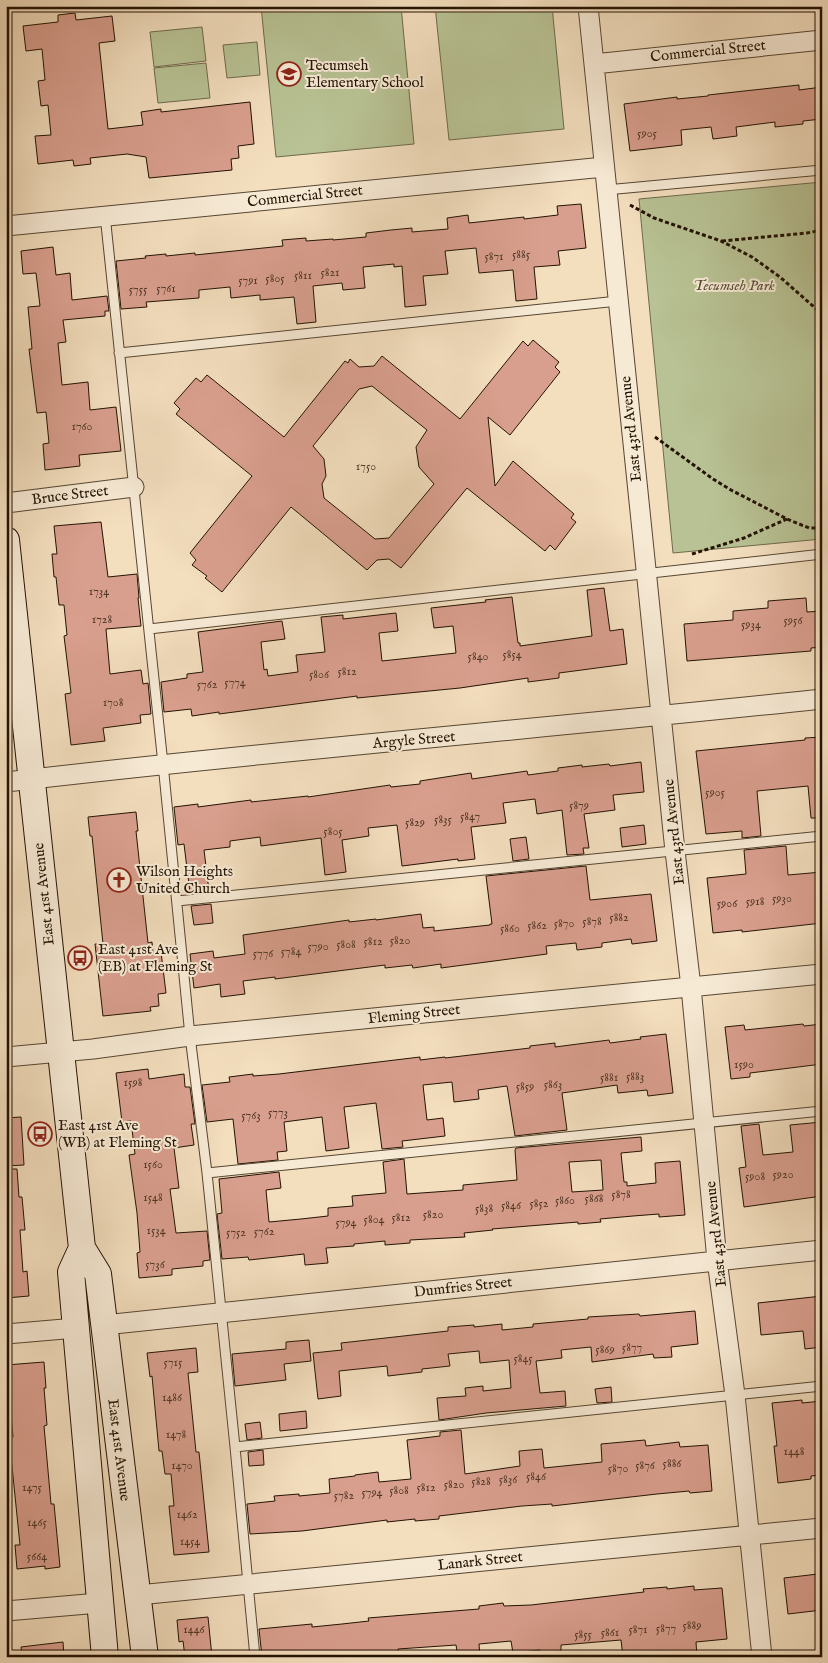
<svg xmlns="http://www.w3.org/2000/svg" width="828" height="1663" font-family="'IM FELL English',serif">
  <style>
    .green { fill: #b8c294; stroke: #6e6a4c }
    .building { fill: #d99f8e; stroke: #231303; fill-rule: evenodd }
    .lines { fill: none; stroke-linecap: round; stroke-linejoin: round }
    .lane-casing { stroke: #574632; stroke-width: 11 }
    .street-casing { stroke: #574632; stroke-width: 21 }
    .secondary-casing { stroke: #231303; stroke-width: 28 }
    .path { stroke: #231303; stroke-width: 3; stroke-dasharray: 4 2.5; stroke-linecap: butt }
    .lane { stroke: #f7ead5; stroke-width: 9 }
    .street { stroke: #f7ead5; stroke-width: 19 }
    .secondary { stroke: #f7ead5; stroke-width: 26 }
    .labels { text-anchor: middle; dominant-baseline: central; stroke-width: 4; stroke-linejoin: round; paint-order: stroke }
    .number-label { font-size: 12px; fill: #503626 }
    .street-label { font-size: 15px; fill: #231303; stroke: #f7ead5 }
    .poi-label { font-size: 15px; fill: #231303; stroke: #f7ead5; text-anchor: start }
    .park-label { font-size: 15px; font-style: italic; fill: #575036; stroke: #f7ead5 }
  </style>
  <rect width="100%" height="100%" fill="#f3debe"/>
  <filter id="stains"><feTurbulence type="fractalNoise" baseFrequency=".004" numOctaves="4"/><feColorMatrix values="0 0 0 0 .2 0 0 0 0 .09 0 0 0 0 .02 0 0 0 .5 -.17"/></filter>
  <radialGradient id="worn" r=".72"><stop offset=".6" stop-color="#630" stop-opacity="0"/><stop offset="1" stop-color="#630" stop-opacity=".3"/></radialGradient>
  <path class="green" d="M261 6H401L414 144 276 157Z
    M435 6H552L564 129 449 140Z
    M202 27 206 61 154 67 150 32Z
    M257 42 260 75 227 78 223 45Z
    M206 63 210 98 158 103 154 68Z
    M822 182V539L673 553 639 199Z"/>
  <path class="building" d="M75 13 76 20 112 16 115 41 99 43 108 129 143 125 141 112 161 109V112L250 102 254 144 238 146 239 158 231 159 232 170 149 178 146 157 127 154 90 158 91 164 74 166 73 160 38 164 35 136 51 135 48 105 41 106 38 81 45 80 42 49 26 51 23 26 58 22V15Z
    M799 85V90L822 87V119L803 121V124L775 127V122L736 127 737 136 713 139 711 127 681 130 682 145 630 151 624 104 677 97V99L708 96V95Z
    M581 204 586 248 558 251 560 265 534 267 537 299 516 301 513 270 479 273 476 248 445 251 448 274 423 276 426 305 405 307 402 266 394 267V264L363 267 365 288 343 290 342 283 313 286 316 322 297 324 294 297 260 300V295L231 298 230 287 199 290V298L146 302 147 307 121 309 116 261 146 258 145 256 166 254V256L195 253V255L283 246 282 240 306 238V241L333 239V240L366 237V233L391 230 412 228V232L448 229 447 218 468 215 469 223 524 217V219L558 215 557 206Z
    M53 247 56 275 70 273 72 300 107 296 109 311H105V316L63 320 66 342 58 343 62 385 88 382 90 410 116 407 121 451 79 455 80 466 45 470 43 444 49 443 46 412 37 413 29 349H32L28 307 40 306 36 273 23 274 21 251Z
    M533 340 559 362 555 367 560 372 510 435 488 417 495 486 513 461 574 514 571 518 576 522 555 550 550 545 545 551 467 488 401 568 389 559 377 560 367 570 291 507 222 592 205 578 207 576 192 565 196 560 190 553 252 476 176 414 180 409 174 403 196 378 201 382 207 375 284 437 345 361 348 363 350 359 359 367 374 366 382 356 460 419 523 341 528 346ZM372 386 427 430 416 447 419 467 434 484 389 538 375 539 324 498 322 484 326 476 324 459 313 446 359 389Z
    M101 522 108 577 137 574 139 598H138L141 626 106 629 110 674 141 670 143 684 148 683 151 714 140 715 141 723 103 728 105 741 71 745 65 694 71 693 64 636 67 635 64 605H59L56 577H54L52 554H57L54 526Z
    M604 588 610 631 623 629 627 664 559 673V678L528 682V678L460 688 357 698V696L219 714V712L192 716 191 709 164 712 161 682 187 678V674L203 672 198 632 282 621 285 639 261 642 264 670 267 669 268 676 298 672 296 655 325 652 321 617 343 615V619L396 613 398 631 379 633 382 661 456 653 453 626 434 628 431 608 486 602 485 600 512 597 518 643H520V646L592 636 587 590Z
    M806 598 807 612 822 611V647L811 648V651L687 661 684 624 733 620V611L768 608V601Z
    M822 737V818H811L808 786 757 791 761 836 742 838V831L706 834 696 751 805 740V738Z
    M641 762 644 792 613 795 615 810 584 814 589 848H583L584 854 567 855 562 810 537 814 535 799 503 803 506 823 471 827 475 859 458 861V859L402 866 397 825 368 828 369 836 342 840 346 872 325 875 321 838 261 846 260 837 230 841V847L204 850 209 891 190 893 184 844 178 845 174 807 198 804V807L251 800V802L308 796V797L390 785 391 787 420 784V781L471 773 472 779 527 771 528 775 558 771V768L582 765V767L609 764 610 766Z
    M136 812 138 831H136L148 943 152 942 153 953 161 952 166 993 158 994 159 1006 150 1007 151 1011 103 1016 95 944H103L92 836H90L88 817Z
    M644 825 646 844 622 847 620 828Z
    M526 837 529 859 513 861 510 839Z
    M786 846 788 875 822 872V923L742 932V930L713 933 707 878 746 874 744 850Z
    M586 866 590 900 651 894 657 941 632 944 631 939 602 943V947L577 950 576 943 546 946 547 954 441 968V964L413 968 412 965 385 968V965L275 979V977L243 981 245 994 221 997 220 984 194 988 190 954 213 951 214 958 245 954 243 935 349 920V922L376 919V920L421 914 423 928 434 927V931L490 925V924H492L486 876Z
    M211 904 213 923 194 925 191 906Z
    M803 1024 804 1026 822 1024V1064L750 1073V1077L731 1079 725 1027 744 1025 745 1030Z
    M666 1034 673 1093 648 1096 647 1090 618 1093 617 1085 562 1093 567 1130 515 1136 507 1086 478 1090 479 1099 454 1102 452 1082 423 1085 427 1120 443 1118 445 1136 402 1141 403 1147 382 1149 376 1103 344 1107 349 1148 326 1151 322 1117 284 1122 287 1151 277 1152 278 1160 238 1164 233 1119 207 1122 202 1085 230 1082 229 1077 253 1074V1076L279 1074 420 1057V1060L445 1057V1058L530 1048V1046L555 1043V1047L609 1040 610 1043 641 1039 640 1037Z
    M148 1069 149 1079 184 1074 185 1087H190L195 1124H191L194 1145 174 1148 179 1188 170 1189 176 1233 207 1231 210 1260 203 1261V1266L172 1269V1275L139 1278 137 1253 140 1252 137 1213 129 1155 135 1154 131 1121 122 1122 116 1073Z
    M21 1117 24 1165 6 1166V1118Z
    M822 1122V1196L744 1207 739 1168 746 1167 741 1126 759 1124 763 1155 793 1152 790 1125Z
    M641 1137 642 1151 621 1153 624 1182H627V1186L656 1183 655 1163 680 1161 685 1215 659 1217V1214L633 1216 600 1219 601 1222 578 1224V1222L492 1229 493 1230 464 1233 465 1237 410 1240V1243L385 1245V1241L354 1244V1246L326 1248 328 1263 305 1265 304 1254 249 1260 248 1257 222 1259 217 1214 222 1213 219 1179 279 1172 281 1188 266 1190 269 1222 301 1219 328 1216V1208L353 1206 352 1196 386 1193 383 1162 404 1159 407 1194 463 1190V1185L517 1180 515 1150 516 1148ZM601 1160 603 1190 572 1192 569 1162Z
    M6 1169H17L19 1197H22L25 1230H20L23 1272 27 1271 29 1296 6 1298Z
    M822 1296V1347L805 1349 803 1331 761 1335 758 1303Z
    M695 1311 698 1344 671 1347 672 1357 654 1358 653 1354 592 1362 591 1347 561 1350 562 1358 536 1361 540 1393 565 1391 566 1406 486 1413 439 1420 437 1398 466 1396 465 1388 483 1386V1391L511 1388 509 1360 480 1363 479 1351 448 1354 450 1366 422 1369V1372L388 1376 387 1366 339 1371 341 1396 318 1399 313 1353 342 1350 341 1343 448 1331V1327L474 1325V1327L502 1324V1330L533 1327V1324L588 1319V1317L639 1314 640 1316Z
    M309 1340 311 1361 284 1364 286 1380 235 1386 232 1354 286 1349V1342Z
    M196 1348 198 1372 188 1373 196 1452H199L209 1552 174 1555 169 1506H174L171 1474H165L162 1451H159L152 1376 150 1377 147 1353Z
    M44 1362 46 1388H44L47 1425 44 1426 51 1504H54L60 1567 45 1569V1566L17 1569 15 1545H20L9 1437H13L9 1392H6V1365Z
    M611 1387 612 1402 597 1403 595 1389Z
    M802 1400V1403L822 1401V1475L811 1476V1479L778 1483 774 1446H777L772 1403Z
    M306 1411 307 1428 280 1431 279 1414Z
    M260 1422 262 1438 247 1440 245 1424Z
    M461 1430 465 1474 520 1466 519 1451 542 1449 544 1468 602 1462 601 1444 645 1440 646 1446 679 1442 680 1447 708 1445 712 1491 690 1493 689 1491 657 1494 552 1506V1504L522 1506 439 1516V1519L415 1521V1519L387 1522V1520L302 1531 250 1534 247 1504 275 1501 274 1496 299 1494V1496L330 1493 329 1479 355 1476V1475L378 1472 379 1482 411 1479 407 1440 440 1436V1432Z
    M263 1450 264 1465 249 1466 248 1452Z
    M818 1574 822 1610 788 1614 784 1578Z
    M694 1586V1590L722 1588 727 1639 696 1642 697 1657H623L621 1640 561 1645V1651L540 1653V1650L513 1653 511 1641 479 1644 480 1657H458L456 1645 398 1649V1652L369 1654 370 1657H262L259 1629 312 1624V1627L342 1624 369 1621 368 1618 479 1609V1606L503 1603 504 1606 531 1605 644 1592 643 1589 667 1587V1589Z
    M208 1617 212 1657H185L183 1641 179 1642 177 1620Z
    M63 1642 64 1657H22L21 1647Z"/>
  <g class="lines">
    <g class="lane-casing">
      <path id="lane" d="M606 190 822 170
        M105 215 163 764 190 1036 207 1173 235 1447 255 1657
        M119 353 618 301
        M149 629 822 554
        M177 901 822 836
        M207 1173 822 1111
        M235 1447 822 1386"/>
    </g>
    <g class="street-casing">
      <path id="street" d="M588 6 675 851 691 987 717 1260 735 1395 762 1657
        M594 64 822 40
        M6 226 604 167
        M6 503 134 487
        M6 782C278 750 550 728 822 699
        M6 1057 93 1049 190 1036 822 974
        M104 1325 822 1250
        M6 1334 76 1328
        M138 1595 822 1528
        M6 1611 99 1603"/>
    </g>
    <g class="secondary-casing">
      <path id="secondary" d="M6 540 82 1248 98 1274 145 1657
        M82 1248 71 1272 105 1657"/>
    </g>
    <path class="path" d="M630 205 654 218 721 241 752 257 780 277 822 314
      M722 241 807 233 822 230
      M655 437 713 479 731 490 787 519 809 528H822
      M692 554 744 538 787 519"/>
    <use href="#lane" class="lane"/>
    <use href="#street" class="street"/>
    <use href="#secondary" class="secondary"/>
  </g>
  <defs>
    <g id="school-ring" transform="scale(1.25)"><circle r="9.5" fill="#f7ead5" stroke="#8f2418" stroke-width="1.5"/><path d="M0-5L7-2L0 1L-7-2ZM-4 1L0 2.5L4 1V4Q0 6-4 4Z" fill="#8f2418"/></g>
    <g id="church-ring" transform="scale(1.25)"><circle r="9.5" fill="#f7ead5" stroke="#8f2418" stroke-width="1.5"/><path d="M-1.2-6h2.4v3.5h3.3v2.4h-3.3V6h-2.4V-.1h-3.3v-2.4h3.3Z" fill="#8f2418"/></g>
    <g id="bus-ring" transform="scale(1.25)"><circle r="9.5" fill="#f7ead5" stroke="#8f2418" stroke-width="1.5"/><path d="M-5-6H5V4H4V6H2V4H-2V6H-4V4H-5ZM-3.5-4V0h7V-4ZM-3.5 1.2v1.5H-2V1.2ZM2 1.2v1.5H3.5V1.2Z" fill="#8f2418"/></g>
  </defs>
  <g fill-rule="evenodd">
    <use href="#school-ring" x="289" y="74"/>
    <use href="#church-ring" x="119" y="880"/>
    <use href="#bus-ring" x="80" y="958"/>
    <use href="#bus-ring" x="40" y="1134"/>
  </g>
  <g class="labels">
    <g class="number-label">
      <text x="647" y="133">5905</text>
      <text x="521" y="254">5885</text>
      <text x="494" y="256">5871</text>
      <text x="330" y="272">5821</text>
      <text x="303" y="275">5811</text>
      <text x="275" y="278">5805</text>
      <text x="248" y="280">5791</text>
      <text x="166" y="288">5761</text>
      <text x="138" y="289">5755</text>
      <text x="82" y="426">1760</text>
      <text x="366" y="466">1750</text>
      <text x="99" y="591">1734</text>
      <text x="102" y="619">1728</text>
      <text x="793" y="620">5956</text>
      <text x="751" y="624">5934</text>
      <text x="512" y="654">5854</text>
      <text x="478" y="656">5840</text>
      <text x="347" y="671">5812</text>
      <text x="319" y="674">5806</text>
      <text x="235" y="682">5774</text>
      <text x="207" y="684">5762</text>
      <text x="113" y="702">1708</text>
      <text x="715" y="792">5905</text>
      <text x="579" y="805">5879</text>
      <text x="470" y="816">5847</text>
      <text x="443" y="819">5835</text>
      <text x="415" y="822">5829</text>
      <text x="333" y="831">5805</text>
      <text x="782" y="898">5930</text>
      <text x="755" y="901">5918</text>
      <text x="727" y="903">5906</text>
      <text x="619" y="917">5882</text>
      <text x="592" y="921">5878</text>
      <text x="564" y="923">5870</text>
      <text x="537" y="925">5862</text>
      <text x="510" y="928">5860</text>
      <text x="400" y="940">5820</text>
      <text x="373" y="941">5812</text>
      <text x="346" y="944">5808</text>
      <text x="318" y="946">5790</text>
      <text x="291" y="951">5784</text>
      <text x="263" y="953">5776</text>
      <text x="744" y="1064">1590</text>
      <text x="635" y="1076">5883</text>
      <text x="609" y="1077">5881</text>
      <text x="133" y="1082">1598</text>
      <text x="553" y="1084">5863</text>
      <text x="525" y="1086">5859</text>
      <text x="278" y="1112">5773</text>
      <text x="251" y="1115">5763</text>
      <text x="153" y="1164">1560</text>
      <text x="783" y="1174">5920</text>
      <text x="755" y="1176">5908</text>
      <text x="621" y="1194">5878</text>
      <text x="153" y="1197">1548</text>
      <text x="594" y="1198">5868</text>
      <text x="565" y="1200">5860</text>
      <text x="539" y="1203">5852</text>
      <text x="511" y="1205">5846</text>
      <text x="484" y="1208">5838</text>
      <text x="433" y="1214">5820</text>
      <text x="401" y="1217">5812</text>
      <text x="374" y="1219">5804</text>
      <text x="346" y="1222">5794</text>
      <text x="156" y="1230">1534</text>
      <text x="264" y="1231">5762</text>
      <text x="236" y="1232">5752</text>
      <text x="155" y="1264">5736</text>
      <text x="632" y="1347">5877</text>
      <text x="605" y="1349">5869</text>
      <text x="523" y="1358">5845</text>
      <text x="173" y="1362">5715</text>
      <text x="172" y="1397">1486</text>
      <text x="176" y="1434">1478</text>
      <text x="794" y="1451">1448</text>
      <text x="672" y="1463">5886</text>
      <text x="182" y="1465">1470</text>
      <text x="645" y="1465">5876</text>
      <text x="618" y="1468">5870</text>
      <text x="536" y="1476">5846</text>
      <text x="508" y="1479">5836</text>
      <text x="481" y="1481">5828</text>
      <text x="454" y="1484">5820</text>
      <text x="32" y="1487">1475</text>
      <text x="426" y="1487">5812</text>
      <text x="399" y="1490">5808</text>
      <text x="372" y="1492">5794</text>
      <text x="344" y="1495">5782</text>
      <text x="187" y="1514">1462</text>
      <text x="37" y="1522">1465</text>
      <text x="190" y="1541">1454</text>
      <text x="37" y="1556">5664</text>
      <text x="692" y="1625">5889</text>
      <text x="666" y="1628">5877</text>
      <text x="194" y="1629">1446</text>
      <text x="638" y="1629">5871</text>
      <text x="610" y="1632">5861</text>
      <text x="583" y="1634">5855</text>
    </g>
    <g class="street-label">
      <text transform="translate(708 51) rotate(-6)">Commercial Street</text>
      <text transform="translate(305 196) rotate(-6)">Commercial Street</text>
      <text transform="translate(631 429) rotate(-96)">East 43rd Avenue</text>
      <text transform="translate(70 495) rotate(-7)">Bruce Street</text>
      <text transform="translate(414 740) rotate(-5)">Argyle Street</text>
      <text transform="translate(674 832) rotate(-96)">East 43rd Avenue</text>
      <text transform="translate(44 894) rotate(-96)">East 41st Avenue</text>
      <text transform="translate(414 1014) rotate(-6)">Fleming Street</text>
      <text transform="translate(716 1234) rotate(-96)">East 43rd Avenue</text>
      <text transform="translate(463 1287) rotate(-6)">Dumfries Street</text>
      <text transform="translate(119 1450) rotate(83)">East 41st Avenue</text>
      <text transform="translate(480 1561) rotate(-6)">Lanark Street</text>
    </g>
    <g class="poi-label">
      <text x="306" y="65">Tecumseh<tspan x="306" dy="17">Elementary School</tspan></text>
      <text x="136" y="871">Wilson Heights<tspan x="136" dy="17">United Church</tspan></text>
      <text x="98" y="949">East 41st Ave<tspan x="98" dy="17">(EB) at Fleming St</tspan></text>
      <text x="58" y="1125">East 41st Ave<tspan x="58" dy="17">(WB) at Fleming St</tspan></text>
    </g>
    <g class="park-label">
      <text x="734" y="285">Tecumseh Park</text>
    </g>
  </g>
  <rect width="828" height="1663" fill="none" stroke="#f3debe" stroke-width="25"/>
  <rect x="8" y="8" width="813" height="1648" fill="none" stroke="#231303" stroke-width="2.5"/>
  <rect x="12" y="12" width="803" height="1638" fill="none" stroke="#231303"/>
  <rect width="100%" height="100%" filter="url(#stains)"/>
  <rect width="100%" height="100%" fill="url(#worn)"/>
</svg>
